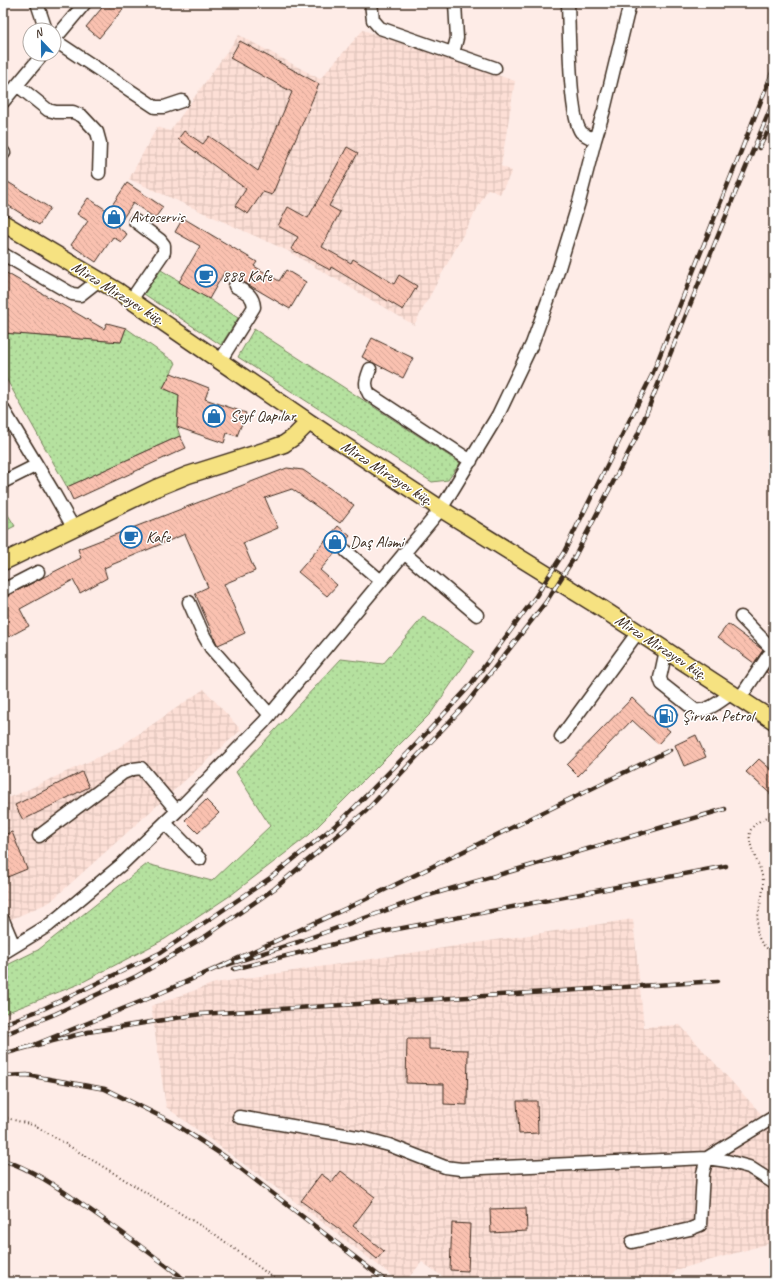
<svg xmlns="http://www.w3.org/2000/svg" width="777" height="1285" font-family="Caveat,sans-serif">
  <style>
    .industrial { fill: url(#industrial-grid) }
    .grass { fill: url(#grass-dots); stroke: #78865e }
    .building { fill: url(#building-back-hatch); stroke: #3b2a1e }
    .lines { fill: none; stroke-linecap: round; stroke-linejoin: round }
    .minor-casing { stroke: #3b2a1e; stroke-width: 15 }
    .major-casing { stroke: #3b2a1e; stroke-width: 19 }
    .path { stroke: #3b2a1e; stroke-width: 2; stroke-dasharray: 1 3; stroke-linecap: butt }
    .minor { stroke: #fff; stroke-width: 12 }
    .major { stroke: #f6e281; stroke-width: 16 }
    .rail-casing { stroke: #3b2a1e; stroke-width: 4.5 }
    .rail { stroke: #fff; stroke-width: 3; stroke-dasharray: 9; stroke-linecap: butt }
    .labels { text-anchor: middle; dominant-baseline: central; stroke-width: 3; stroke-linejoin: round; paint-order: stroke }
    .poi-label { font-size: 16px; fill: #3b2a1e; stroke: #fff; text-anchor: start }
    .street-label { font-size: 16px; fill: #3b2a1e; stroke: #fff }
  </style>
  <defs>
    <pattern id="industrial-grid" width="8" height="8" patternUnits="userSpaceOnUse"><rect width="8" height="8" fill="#fddfd6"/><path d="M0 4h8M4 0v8" fill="none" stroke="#dac0b7"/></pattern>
    <pattern id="grass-dots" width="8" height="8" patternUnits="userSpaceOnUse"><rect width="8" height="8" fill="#b5e19f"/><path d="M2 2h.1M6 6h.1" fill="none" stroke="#9dc188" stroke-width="1.8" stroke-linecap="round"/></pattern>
    <pattern id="building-back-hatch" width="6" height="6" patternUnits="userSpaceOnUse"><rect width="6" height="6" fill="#fac1b0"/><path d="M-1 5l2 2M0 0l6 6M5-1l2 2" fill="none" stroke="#d7a697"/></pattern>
  </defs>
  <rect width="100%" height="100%" fill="#feece7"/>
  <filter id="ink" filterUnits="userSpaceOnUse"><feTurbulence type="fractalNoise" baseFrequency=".025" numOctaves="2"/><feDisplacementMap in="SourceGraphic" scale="8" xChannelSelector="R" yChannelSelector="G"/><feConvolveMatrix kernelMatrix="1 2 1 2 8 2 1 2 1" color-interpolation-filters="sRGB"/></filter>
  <g filter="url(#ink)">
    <path class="industrial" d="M363 30 515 81 501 166 512 171 500 194 488 189 414 325 286 250 129 179 157 127 170 131 239 35 320 79Z
      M204 689 241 730 50 902 3 923V799L16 795 118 748Z
      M633 919 644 1027 680 1025 774 1128V1242L676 1270 667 1282H450L422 1262 405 1282H400L305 1209 166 1107 151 1006 215 983Z"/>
    <path class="grass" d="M161 270 209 299 238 318 221 345 144 294Z
      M126 328 176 363 163 388 179 395 177 427 180 436 67 487 3 373V333L121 342Z
      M254 329 460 463 448 480 432 482 238 357Z
      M3 507 15 526 3 532Z
      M423 617 474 651 431 713 309 835 231 895 165 939 79 984 3 1014V967L38 950 147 864 212 881 270 826 236 772 341 659 383 664Z"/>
    <path class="building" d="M106 3H128L99 38 86 27Z
      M240 41 319 84 272 195 263 192 248 214 235 206 246 189 178 139 184 131 203 144 209 136 258 171 292 92 230 58Z
      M347 147 358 153 329 206 340 212 322 247 351 263 353 259 394 284 399 275 417 286 403 310 331 267 330 270 291 249 298 237 278 226 288 207 308 218Z
      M3 179 50 208 39 225 3 202Z
      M127 183 163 207 155 218 133 203 117 227 127 234 121 242 113 237 96 262 71 245 88 221 77 214 88 198 108 211Z
      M183 218 257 262 254 266 279 281 286 270 306 282 290 309 225 271 209 299 179 282 200 246 175 232Z
      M3 271 104 329 107 323 126 328 121 342 3 333Z
      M372 338 413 358 403 378 362 357Z
      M171 373 209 388 205 399 246 413 237 436 227 433 224 443 177 427 179 395 163 388Z
      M180 436 186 448 73 500 67 487Z
      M287 468 303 470 354 505 340 523 292 489 265 498 278 528 243 543 255 571 224 584 245 633 218 645 217 644 195 593 208 587 185 534 104 568 107 578 80 593 73 580 20 609 29 626 3 640V598L81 558 78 549Z
      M338 526 350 536 320 570 337 585 327 596 298 572Z
      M728 624 763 650 754 663 718 637Z
      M774 661V677L766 672Z
      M632 698 654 719 668 705 678 714 665 727 670 731 658 744 632 720 578 776 567 765Z
      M696 735 706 757 684 766 675 745Z
      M759 759 774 772V797L746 772Z
      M82 772 89 787 23 820 15 805Z
      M206 800 219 813 198 833 185 820Z
      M12 832 27 869 5 878 3 872V835Z
      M407 1039H429V1049L468 1050 467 1105 444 1104V1084L406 1083Z
      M517 1101H537L538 1133 519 1134Z
      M341 1171 375 1197 353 1226 384 1251 377 1259 354 1240 301 1201 321 1174 332 1182Z
      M526 1208 527 1231 491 1233 490 1209Z
      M452 1223 470 1224 468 1271 450 1270Z"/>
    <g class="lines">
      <g class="minor-casing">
        <path id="minor" d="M37 3 46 30
          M371 3 373 20 380 28 495 68
          M568 3C569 26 569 118 581 132 584 135 591 138 595 140
          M54 40 155 107H164L182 101
          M54 40 85 3
          M453 53 457 38 455 3
          M17 85 48 110 56 112H73L82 116 97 132 100 143 99 173
          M3 102 43 54
          M3 152 4 153
          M3 254 72 294 80 295 99 280
          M131 300 164 252V245L160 240 135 221
          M220 361 254 307C253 294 245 292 235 286
          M370 369C366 380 364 384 369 394L471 461
          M3 409 52 490 73 527
          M3 482 37 465
          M346 551 381 581
          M404 553 477 615
          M3 590 38 572
          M189 602 203 634 211 648 270 715
          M741 617 774 651
          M666 650 660 678 662 684 695 710C709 712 721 700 732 693
          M740 698 768 656 774 651
          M561 737 638 632
          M165 823 200 859
          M39 836 123 773 133 769 141 768 177 811
          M3 920 14 946
          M3 953 49 925 121 865 177 811 264 722 441 509 498 415 532 344 555 281 579 202 595 140 604 110 630 3
          M239 1117 363 1138 389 1145 445 1167 461 1169 707 1158 727 1161 749 1167 774 1183
          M632 1242 690 1229 700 1225 703 1173 707 1158 774 1117"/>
      </g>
      <g class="major-casing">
        <path id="major" d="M3 223 119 292 309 422 441 509 601 608 774 721
          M3 562 156 488 188 475 270 449 284 444 294 437 309 422"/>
      </g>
      <path class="path" d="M774 814C766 818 753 822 750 832 747 848 763 867 763 883 764 898 754 920 758 935 760 943 767 950 774 952
        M3 1117 36 1126 216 1235 279 1282"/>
      <use href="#minor" class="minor"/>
      <use href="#major" class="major"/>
      <g class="rail-casing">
        <path id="rail" d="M759 148 774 120
          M670 750 360 902 217 968 298 942 426 896 725 809
          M217 968 147 999 29 1047 88 1032 201 1014 718 981
          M234 969 382 932 726 866
          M3 1024 43 1009 160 953 270 878 342 820 408 753 468 688 536 596 564 552 652 375 774 68
          M3 1035 55 1014 137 976 206 936 274 889 366 811 467 703 546 602 574 558 638 434 734 196 774 100
          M3 1054 29 1047
          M3 1076 27 1075 105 1089 172 1122 227 1158 387 1282
          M3 1160C31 1169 56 1186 80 1203 114 1226 146 1250 179 1275L186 1282"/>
      </g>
      <use href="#rail" class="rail"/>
    </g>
  </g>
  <defs>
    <g id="shop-ring" transform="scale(1.15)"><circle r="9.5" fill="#fff" stroke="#1f6fb2" stroke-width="1.5"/><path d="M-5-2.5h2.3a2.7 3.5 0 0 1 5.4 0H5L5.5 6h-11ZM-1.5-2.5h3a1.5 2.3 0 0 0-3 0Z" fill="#1f6fb2"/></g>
    <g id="cafe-ring" transform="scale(1.15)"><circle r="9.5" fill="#fff" stroke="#1f6fb2" stroke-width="1.5"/><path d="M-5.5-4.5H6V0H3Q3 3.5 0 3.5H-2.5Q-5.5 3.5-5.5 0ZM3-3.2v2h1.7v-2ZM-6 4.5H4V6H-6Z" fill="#1f6fb2"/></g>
    <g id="fuel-ring" transform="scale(1.15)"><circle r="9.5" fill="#fff" stroke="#1f6fb2" stroke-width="1.5"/><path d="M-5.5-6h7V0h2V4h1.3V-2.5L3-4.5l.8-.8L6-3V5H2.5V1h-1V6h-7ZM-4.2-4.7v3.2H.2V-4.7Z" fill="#1f6fb2"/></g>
  </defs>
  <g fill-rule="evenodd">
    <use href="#shop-ring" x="114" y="217"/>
    <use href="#cafe-ring" x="206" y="276"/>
    <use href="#shop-ring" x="214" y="416"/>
    <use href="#cafe-ring" x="131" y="537"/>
    <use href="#shop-ring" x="335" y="542"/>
    <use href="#fuel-ring" x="666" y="716"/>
  </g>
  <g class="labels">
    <g class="poi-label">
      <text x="130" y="217">Avtoservis</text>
      <text x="222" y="276">888 Kafe</text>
      <text x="230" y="416">Seyf Qapılar</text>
      <text x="146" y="537">Kafe</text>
      <text x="350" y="542">Daş Aləmi</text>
      <text x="682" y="716">Şirvan Petrol</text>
    </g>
    <g class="street-label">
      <text transform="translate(118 293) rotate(32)">Mirzə Mirzəyev küç.</text>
      <text transform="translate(387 473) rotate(33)">Mirzə Mirzəyev küç.</text>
      <text transform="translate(661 647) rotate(33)">Mirzə Mirzəyev küç.</text>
    </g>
  </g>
  <rect width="777" height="1285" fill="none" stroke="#fff" stroke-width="16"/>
  <rect x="8" y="8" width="761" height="1269" fill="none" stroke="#3b2a1e" stroke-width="1.5" filter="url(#ink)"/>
  <g transform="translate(42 42) rotate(338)"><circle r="19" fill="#ffffff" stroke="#b1aaa5"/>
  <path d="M0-3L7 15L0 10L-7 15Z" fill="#1f6fb2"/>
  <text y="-6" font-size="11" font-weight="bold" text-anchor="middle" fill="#3b2a1e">N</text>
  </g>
</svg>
